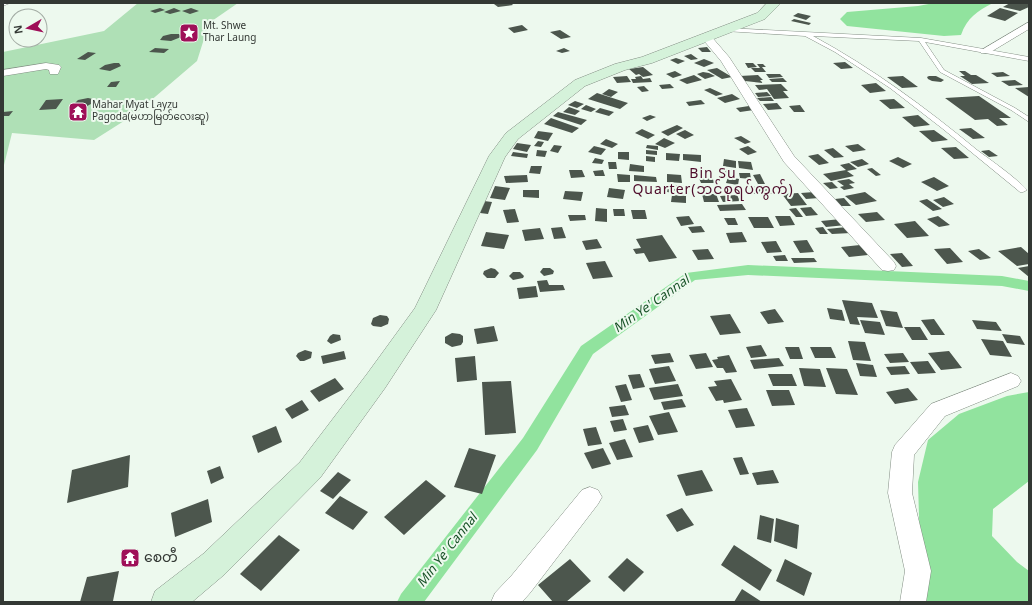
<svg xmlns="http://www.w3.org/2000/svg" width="1032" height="605" font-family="Georgia,'Noto Sans Myanmar',serif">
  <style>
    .green { fill: #afe0b6 }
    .water { fill: #91e39e }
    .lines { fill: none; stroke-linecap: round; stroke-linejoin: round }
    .canal { fill: #91e39e; fill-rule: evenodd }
    .building { fill: #4c564d }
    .lane-casing { stroke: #828d83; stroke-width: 1 }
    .street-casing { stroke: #828d83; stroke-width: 1 }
    .secondary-casing { stroke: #828d83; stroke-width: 1 }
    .lane { fill: #fff; fill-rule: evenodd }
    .street { fill: #fff; fill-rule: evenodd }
    .secondary { fill: #d5f2da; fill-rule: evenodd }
    .labels { text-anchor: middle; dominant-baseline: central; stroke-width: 4; stroke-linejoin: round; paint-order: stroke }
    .far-poi-label { font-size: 10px; fill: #333834; stroke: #edf9ee; text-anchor: start }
    .water-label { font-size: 13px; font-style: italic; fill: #185227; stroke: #edf9ee }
    .quarter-label { font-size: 14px; letter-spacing: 1px; fill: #4f0d2b; stroke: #edf9ee }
    .near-poi-label { font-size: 14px; fill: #333834; stroke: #edf9ee; text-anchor: start }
  </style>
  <rect width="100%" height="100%" fill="#edf9ee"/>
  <path class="green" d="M138 3H238L209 23 197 61 135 114 94 140 12 133 3 169V52L104 31Z"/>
  <path class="water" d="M934 3H993C977 11 967 18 961 35L944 36 847 26 840 19 847 12 918 6Z
    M1029 392V481L993 509 992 536 1017 562 1029 571V602H926L920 552 918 482 928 440 959 414 1007 396Z"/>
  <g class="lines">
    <path class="canal" d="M748 265 1002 276 1029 281V291L1002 286 748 275 695 280 593 354 537 450 424 602H397L401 594 523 438 581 346 686 273Z"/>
  </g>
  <path class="building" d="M511 3 513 5 498 7 494 4Z
    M1010 3H1025L1029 4V7L1020 11 1003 7Z
    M160 8 165 10 155 13 150 11Z
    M174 8 181 11 170 14 164 12Z
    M191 8 199 11 190 14 182 11Z
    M1000 8 1018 13 1005 21 987 16Z
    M798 13 811 16 806 20 793 16Z
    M794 19 811 23 809 25 791 21Z
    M522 25 528 30 514 33 508 28Z
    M560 30 571 37 561 39 550 32Z
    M171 34H179L181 37 171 41 160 40 163 36Z
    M707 47 711 52H702L698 48Z
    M155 48 169 49 164 53 149 52Z
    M564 48 570 51 562 53 556 51Z
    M88 52 96 53 85 60 77 59Z
    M691 54 698 59 691 60 684 56Z
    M676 58 685 61 678 64 670 60Z
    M704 59 714 63 704 67 694 63Z
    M845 62 853 68 841 69 833 63Z
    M114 63H119L121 66 110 71 99 69 105 65Z
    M745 63H753L757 67 748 68Z
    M757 64H763L766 67H762L766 72H755L751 68H760Z
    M643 67 653 75 643 77 639 74 636 75 629 69Z
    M717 68 732 77 722 79 707 70Z
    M675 71 682 75 673 78 666 74Z
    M959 71H965L971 75H976L989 83 972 84 960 76H965Z
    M703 72 709 73 715 76 705 79 697 74Z
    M1003 72 1010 76 997 77 991 73Z
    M766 74H780L783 77 769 78Z
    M694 75 702 80 687 84 679 80Z
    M758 75 763 80H760L763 83 745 81 740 76Z
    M627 76 631 82 617 83 613 77Z
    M641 76 643 79 650 78 652 82 633 83 631 79H636L635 77Z
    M903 76 918 87 902 88 887 77Z
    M929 76H936L944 80 941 82 932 81 928 79 927 77Z
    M783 78 787 82H772L769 79Z
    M1015 80 1023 85 1009 86 1001 81Z
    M120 81 116 87H107L111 82Z
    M876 83 886 91 870 93 861 85Z
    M670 84 674 88 662 89 659 85Z
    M781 84 788 91H783L789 98 774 99 767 89 759 90 755 85Z
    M644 86 649 91 642 92 637 87Z
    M1029 87V97L1015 88Z
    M710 88 723 94 716 96 704 90Z
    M609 89 618 92 611 97 602 94Z
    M767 92 771 96 758 97 755 93Z
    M597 93 628 103 620 109 588 99Z
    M732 94 740 99 725 103 717 98Z
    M979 96 1011 118H999L1008 125 997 126 988 119 975 120 945 98Z
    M771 97 774 101H760L757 98Z
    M88 98 93 99 95 102 83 108H74L72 106 78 100Z
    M63 99 56 109 39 110 46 100Z
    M894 99 905 108 890 109 879 100Z
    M701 100 705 104 689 106 686 102Z
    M575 101 584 104 577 108 568 105Z
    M777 103 782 109 768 110 763 104Z
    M586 105 596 109 591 112 581 109Z
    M800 105 805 112H794L789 106Z
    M749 106 754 110 740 112 736 108Z
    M569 107 580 111 575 115 563 112Z
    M600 108 614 112 609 116 595 112Z
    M13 111 9 116H3V112Z
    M558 112 587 120 581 125 553 116Z
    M650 115 656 117 647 121 642 118Z
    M918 115 930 125 914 127 902 117Z
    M551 118 579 128 572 133 544 124Z
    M677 125 683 128 668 136 661 132Z
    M971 128 985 138 973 139 959 129Z
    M642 129 655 135 648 139 635 133Z
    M685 130 694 135 685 139 676 134Z
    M934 130 948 140 932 142 919 131Z
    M538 131 553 133 548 141 534 138Z
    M741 136 751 142 745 144 734 138Z
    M664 138 675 143 665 148 655 144Z
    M606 139 618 144 612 148 600 144Z
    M538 141 544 142 541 147 534 146Z
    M517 143 531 145 527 152 513 149Z
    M858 144 866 150 853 152 845 146Z
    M554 145 562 146 558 153 550 151Z
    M647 145 658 146V150L646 148Z
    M594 146 606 149 601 155 588 152Z
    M748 146 757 152 748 155 739 149Z
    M956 147 969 158 954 159 941 148Z
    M833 148 844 157 834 158 824 150Z
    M537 150 547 151 545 157 536 156Z
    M646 150 657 151V155L646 154Z
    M989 150 998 156 989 157 981 151Z
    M513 152 528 154 527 158 511 156Z
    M618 152H629V160L618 159Z
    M666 153 680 154 679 161 666 160Z
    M683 154 701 155V162L683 160Z
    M818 154 829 163 819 165 808 156Z
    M646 156 655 157V162L646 161Z
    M898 157 912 164 903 168 889 161Z
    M595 158 604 160 602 164 592 163Z
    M724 159 736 161V168L723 166Z
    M862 159 869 164 858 167 850 162Z
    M738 161 751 162 753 170 739 168Z
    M608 162H616L617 169H609Z
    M849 163 857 169 847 171 854 176 831 181 823 174 846 170 840 165Z
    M630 164 644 166V172L629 171Z
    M531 166H542L540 174 529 173Z
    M872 168 881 175 876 176 867 169Z
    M723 169 735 170V175L723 174Z
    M569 170H582L585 177 571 178Z
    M603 170 605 176H595L593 171Z
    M739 173H750L751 179 740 178Z
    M617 174 630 175V182H618Z
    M667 174 681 175 682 183 667 182Z
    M760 174 765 184H758L753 175Z
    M527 175 528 182 506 183 504 176Z
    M634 175 656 177 657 182 634 181Z
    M698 176H711L715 183H701Z
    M728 177 739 179 738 185 726 183Z
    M934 177 949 186 937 191 921 182Z
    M849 179 855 183 849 184 854 188 844 190 840 187 844 186 837 181Z
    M832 182 838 188 830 189 823 183Z
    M668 184 684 186V194L667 192Z
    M495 186 510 188 505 200 490 198Z
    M767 186 772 194H753L749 187Z
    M609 188 625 190 623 199 607 197Z
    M523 190H539V198L523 197Z
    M565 191 583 192 581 201 563 199Z
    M814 192 819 198 806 199 801 193Z
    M865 192 877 201 856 205 845 196Z
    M798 193 807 205 791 206 782 194Z
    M702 194H716L719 202H704Z
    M672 195 686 196V203L671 202Z
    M737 195 740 201 723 202 720 196Z
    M944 197 954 204 943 207 933 200Z
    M844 198 851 206H841L835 199Z
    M927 199 942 209 933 211 919 201Z
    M484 201 492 202 488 214 480 213Z
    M742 204 746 210 720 211 717 205Z
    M811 207 818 215 806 216 800 208Z
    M596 208 607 209V222L595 221Z
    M796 208 803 217H796L789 209Z
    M515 209 519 222 507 223 503 210Z
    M613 209H624L625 216H614Z
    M631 210H645L647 219H633Z
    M877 212 885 220 866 222 858 214Z
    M568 215H585L586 220 570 221Z
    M689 216 694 224 681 226 676 217Z
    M775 216H790L795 225 780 226Z
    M938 216 950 225 939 227 927 219Z
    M748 217H768L774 228H754Z
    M724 218H735L738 225H728Z
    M841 219 846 225 826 227 821 221Z
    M915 221 929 236 907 238 894 224Z
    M701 226 705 232 692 233 688 227Z
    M562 227 566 238 554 239 551 228Z
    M823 227 828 234H820L815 228Z
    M847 227 851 233 832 234 827 229Z
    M540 228 544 239 525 241 522 230Z
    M486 232 509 235 504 249 481 246Z
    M742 232 747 242 730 243 726 233Z
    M662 235 677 258 649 262 644 253 636 254 633 249 641 248 636 239Z
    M597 239 602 248 586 250 582 241Z
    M807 240 814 252 800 253 793 241Z
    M776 241 782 252 767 253 761 242Z
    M860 245 868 255 849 257 841 247Z
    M1021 247 1029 254V264L1017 266 998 251Z
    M950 248 963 262 947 264 934 249Z
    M708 249 714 259 698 260 692 250Z
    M979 249 991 258 980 260 968 251Z
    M902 253 913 266 902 267 890 254Z
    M785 255 788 261H776L773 256Z
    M791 258H814L817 262 794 263Z
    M605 261 613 277 593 279 586 263Z
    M1029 266V277L1018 268Z
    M491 268 495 269 499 273 495 278H487L483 274 484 271Z
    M543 268H550L554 271 553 274 544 276 540 272Z
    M513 272H520L524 276 523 278 513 280 509 276Z
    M547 280 549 285H563L565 290 540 292 537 281Z
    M536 286 538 297 519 299 517 288Z
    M842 300 872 303 878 318 857 317 860 325 850 324Z
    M827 308 842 310 845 321 830 319Z
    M775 309 784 322 768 324 760 312Z
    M880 310 897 312 903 328 886 326Z
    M730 314 741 333 720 335 710 316Z
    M380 315 387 316 389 319 388 324 381 327 373 326 371 324 373 318Z
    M934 319 945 335H931L921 320Z
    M860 320 880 322 885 335 865 333Z
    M972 320 996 322 1002 331 977 329Z
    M494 326 498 341 477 344 474 329Z
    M904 327H920L928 340H912Z
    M452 333 460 334 463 336V342L461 345 452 347 445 343V337Z
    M333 334 340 335 341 340 331 344 327 341 330 336Z
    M1002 334 1020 336 1025 345 1007 343Z
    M981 339 1003 341 1012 357 990 355Z
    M848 341 865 342 871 361 853 360Z
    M761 345 767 356 751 358 746 347Z
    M785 347H799L803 359H790Z
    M810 347H831L836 358H815Z
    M305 350 312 352 311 358 304 361H300L296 356 298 353Z
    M344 351 346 359 323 364 321 356Z
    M949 351 962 368 941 370 928 353Z
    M670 353 674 362 655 364 651 355Z
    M706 353 713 367 696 369 689 355Z
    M903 353 909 362 890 363 884 354Z
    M729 355 737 372 726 373 723 368H717L712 360 718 359 717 357Z
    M475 356 477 380 457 382 455 358Z
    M779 358 784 366 754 369 750 360Z
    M928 361 936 373 918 374 910 362Z
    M856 363 873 365 877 377 860 376Z
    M669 366 676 381 655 384 649 369Z
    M905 366 910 374 891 375 886 367Z
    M799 368 820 369 826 387 804 386Z
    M826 368 847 369 858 395 836 394Z
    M640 374 645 387 633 389 628 375Z
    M768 374H792L797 386H773Z
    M335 378 344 389 319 402 310 391Z
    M731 379 742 400 724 403 723 400 716 401 708 387 717 386 714 381Z
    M511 381 516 433 485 435 482 382Z
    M626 384 632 400 621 402 615 386Z
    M678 384 683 396 654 400 649 388Z
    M908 388 918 400 895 404 886 392Z
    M766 390H789L795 405 772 406Z
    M682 399 686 407 664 410 661 402Z
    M302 400 309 410 292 419 285 409Z
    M625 405 629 415 612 417 609 407Z
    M747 408 755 426 736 428 728 410Z
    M669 412 678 432 658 435 649 416Z
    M623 419 627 430 614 432 610 421Z
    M648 425 654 440 639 443 633 428Z
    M276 426 282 442 258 453 252 436Z
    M596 427 602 444 588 446 583 429Z
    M625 439 633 457 617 460 609 443Z
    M469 448 496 455 482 494 454 487Z
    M603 448 611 464 592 469 584 453Z
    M130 455 128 487 67 503 72 470Z
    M742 457 749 474 740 475 733 458Z
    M220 466 224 478 211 484 207 471Z
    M702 470 713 491 686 496 677 475Z
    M773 470 779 483 757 485 752 473Z
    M338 472 351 480 333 499 320 491Z
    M426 480 446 496 404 535 384 517Z
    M340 496 368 512 353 530 325 513Z
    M208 499 212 522 175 537 171 513Z
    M682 508 694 525 677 532 666 515Z
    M760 515 774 519 771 543 757 539Z
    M776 518 799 525 797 549 774 541Z
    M279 535 300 550 261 591 240 574Z
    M734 545 772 570 760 591 721 565Z
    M627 558 644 572 624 592 608 577Z
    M570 559 591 581 566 602H553L538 585Z
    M785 559 812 573 804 596 776 581Z
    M119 571 113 601 80 602 87 577Z
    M742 589 762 602H734Z"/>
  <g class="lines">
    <g class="lane-casing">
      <path id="lane" d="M727 28 921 38 1029 57V61L925 42 944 70 1015 108 1029 117V122L1011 110 940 72 919 41 813 36C872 68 925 107 977 150 992 161 1015 177 1027 190L1023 192H1020L943 129 890 88 835 52 805 36 725 31 724 30Z"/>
    </g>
    <g class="street-casing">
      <path id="street" d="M3 3H10L3 6Z
        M1029 22V29L989 53H981L980 51Z
        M706 34 710 35 729 57 794 156 894 262 896 266 894 270 888 271 882 270 784 162 721 61 701 37Z
        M46 63 59 65 61 67 58 74H50L49 70 46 69 3 76V70Z
        M1011 373 1018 376 1021 381 1018 386 945 416 914 455 912 493 931 571 926 602H900L905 571 888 493 892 452 895 445 931 404Z
        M590 487 598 490 602 497 598 504 530 593 522 602H491L495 593 512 575 582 490Z"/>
    </g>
    <g class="secondary-casing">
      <path id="secondary" d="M767 3H779V5L765 19 652 63 625 70 585 86 518 139 505 157 436 310 385 388 320 478 225 574 192 602H151L155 591 203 554 300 462 367 374 415 308 489 156 506 133 575 80 615 64 642 57 757 13Z"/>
    </g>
    <use href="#lane" class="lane"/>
    <use href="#street" class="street"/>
    <use href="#secondary" class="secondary"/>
  </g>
  <defs>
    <g id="sight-square" transform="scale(1)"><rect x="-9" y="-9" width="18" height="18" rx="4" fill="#9f0f58" stroke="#edf9ee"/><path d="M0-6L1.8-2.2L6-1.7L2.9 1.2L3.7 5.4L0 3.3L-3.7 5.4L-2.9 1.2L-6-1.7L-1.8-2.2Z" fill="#fff"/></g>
    <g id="temple-square" transform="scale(1)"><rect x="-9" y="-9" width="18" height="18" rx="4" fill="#9f0f58" stroke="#edf9ee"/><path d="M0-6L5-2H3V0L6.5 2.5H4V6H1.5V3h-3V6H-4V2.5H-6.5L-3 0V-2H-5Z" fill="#fff"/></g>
  </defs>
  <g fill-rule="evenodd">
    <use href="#sight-square" x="189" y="33"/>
    <use href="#temple-square" x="78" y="112"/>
    <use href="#temple-square" x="130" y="558"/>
  </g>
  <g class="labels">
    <g class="far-poi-label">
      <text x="203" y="27">Mt. Shwe<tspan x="203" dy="12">Thar Laung</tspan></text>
      <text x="92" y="106">Mahar Myat Layzu<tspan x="92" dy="12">Pagoda(မဟာမြတ်လေးဆူ)</tspan></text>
    </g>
    <g class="water-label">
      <text transform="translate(652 305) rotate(-35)">Min Ye' Cannal</text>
      <text transform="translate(448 551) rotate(-52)">Min Ye' Cannal</text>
    </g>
    <g class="quarter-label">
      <text x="713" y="174">Bin Su<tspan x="713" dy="16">Quarter(ဘင်စုရပ်ကွက်)</tspan></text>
    </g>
    <g class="near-poi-label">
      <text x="144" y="558">စေတီ</text>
    </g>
  </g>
  <rect width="1032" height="605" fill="none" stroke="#333834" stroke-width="8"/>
  <g transform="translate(28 28) rotate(261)"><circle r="19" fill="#edf9ee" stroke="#a3aca4"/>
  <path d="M0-3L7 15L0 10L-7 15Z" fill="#9f0f58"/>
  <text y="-6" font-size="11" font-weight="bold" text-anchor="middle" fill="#333834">N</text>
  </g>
</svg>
